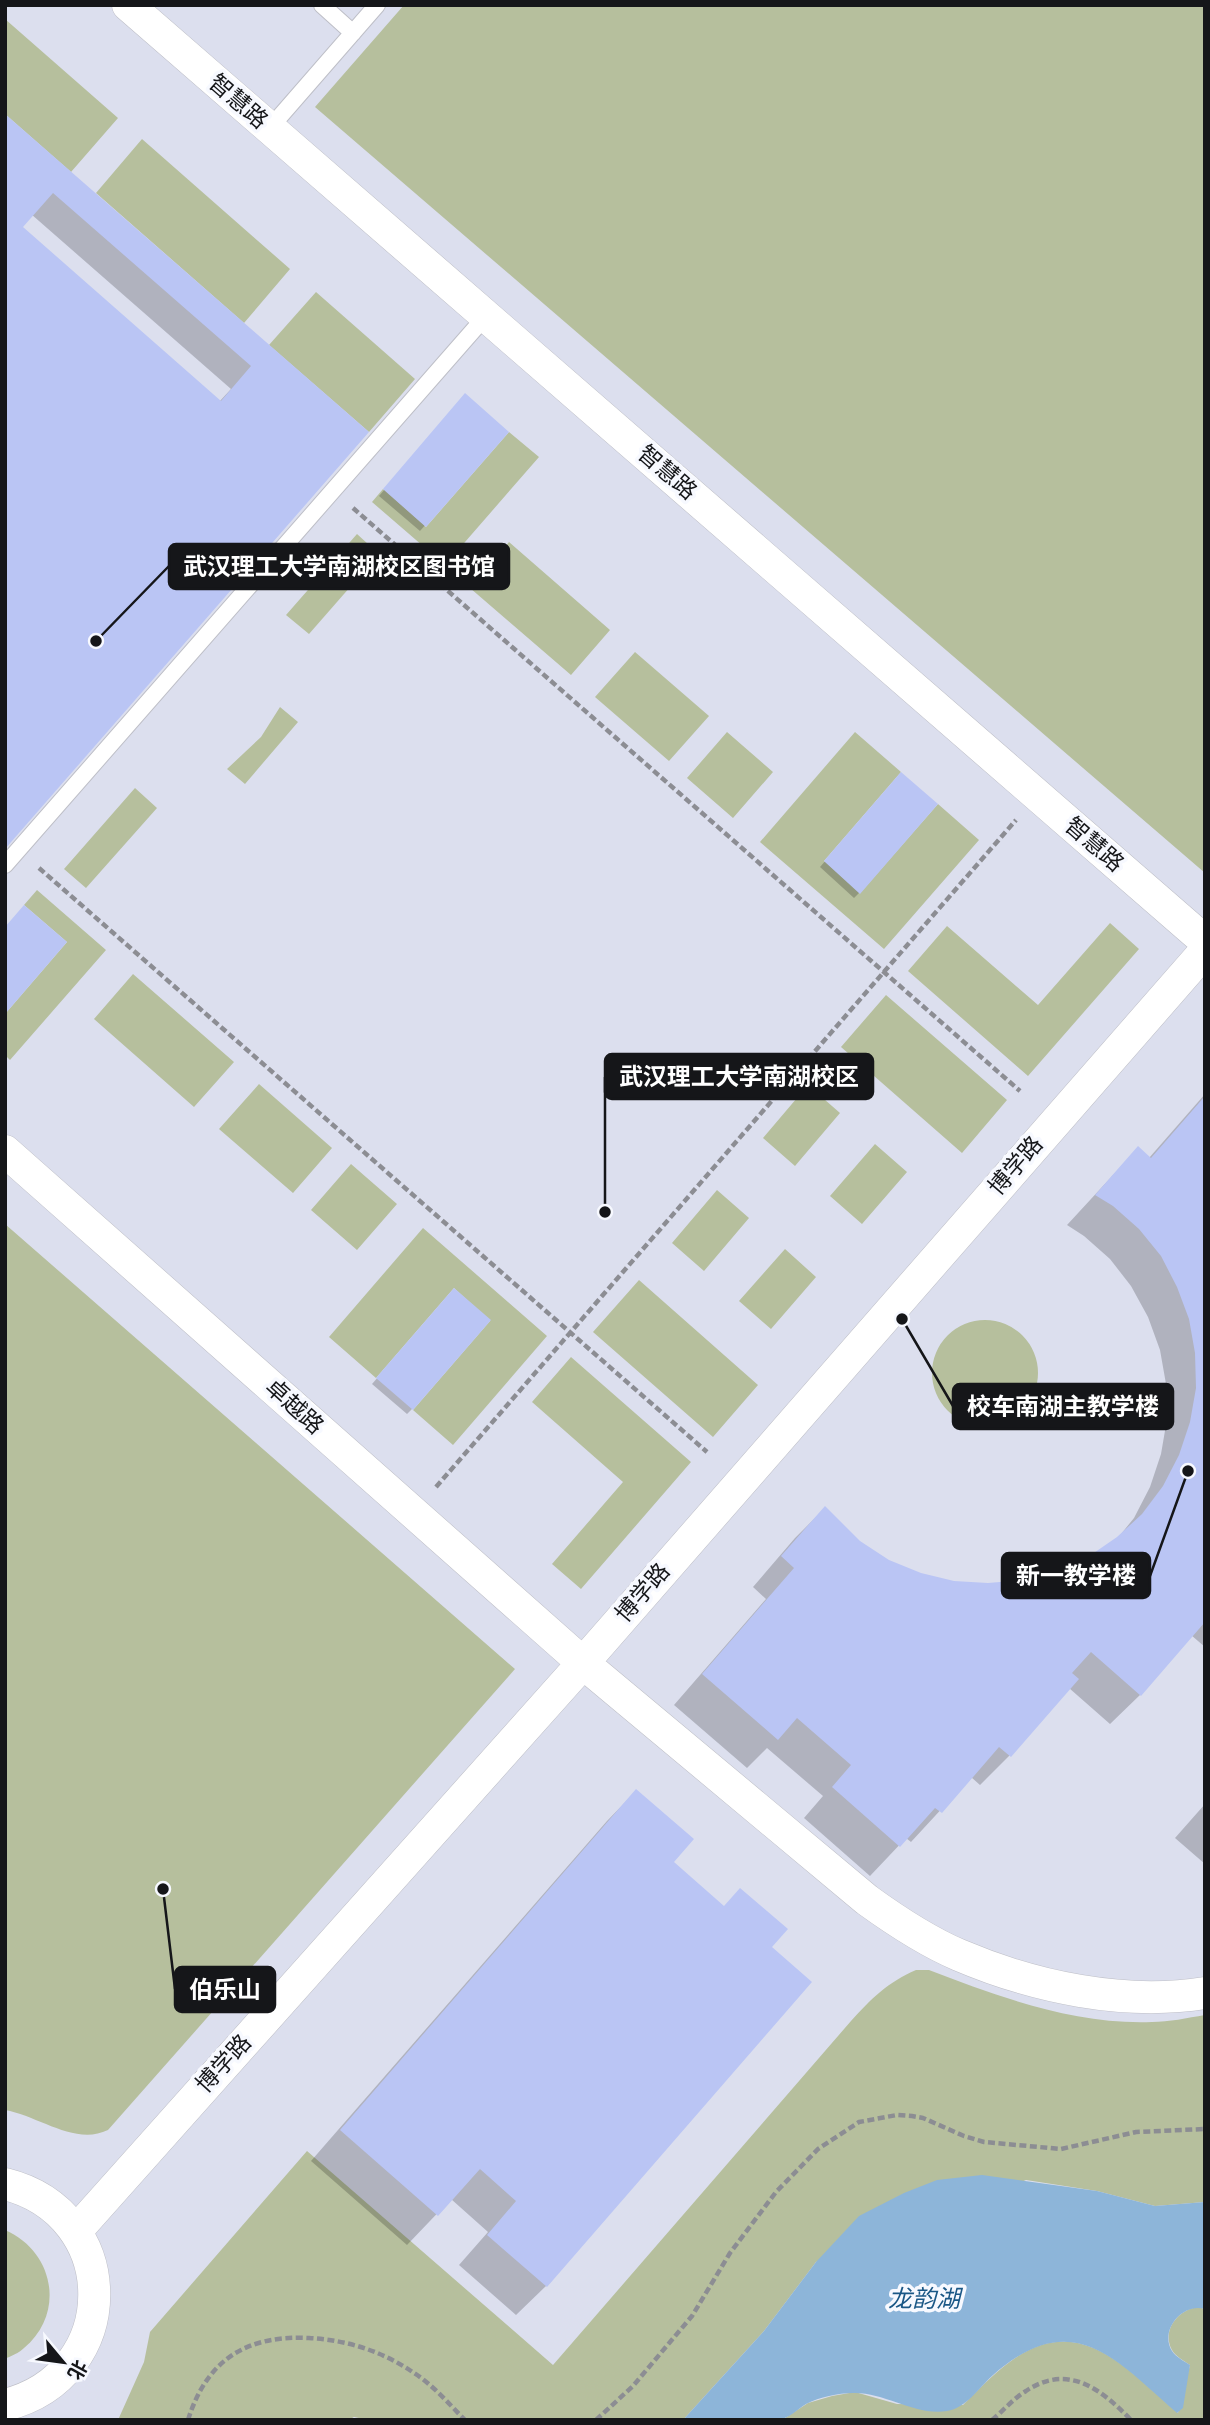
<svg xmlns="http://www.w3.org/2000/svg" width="1210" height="2425" font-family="'Sofia Sans Condensed','Noto Sans SC',sans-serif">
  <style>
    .built { fill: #dcdfee }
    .green { fill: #b6bf9d }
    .water { fill: #8db5d9 }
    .shadow { fill: #0003; fill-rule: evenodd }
    .building { fill: #bac5f4; fill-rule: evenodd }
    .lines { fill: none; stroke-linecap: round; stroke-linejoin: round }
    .lane-casing { stroke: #bebfc7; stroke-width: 18 }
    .street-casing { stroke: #bebfc7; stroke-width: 33 }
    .path { stroke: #8c8d93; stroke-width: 4.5; stroke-dasharray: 7 3.5; stroke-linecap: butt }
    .lane { stroke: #fff; stroke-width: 16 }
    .street { stroke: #fff; stroke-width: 32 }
    .labels { text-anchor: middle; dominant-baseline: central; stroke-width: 7; stroke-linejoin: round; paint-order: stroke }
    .street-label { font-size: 23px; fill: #151619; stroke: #f7f9ff }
    .water-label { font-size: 24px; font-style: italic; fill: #1a5786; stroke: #f7f9ff }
    .leader { fill: none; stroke: #151619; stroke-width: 2.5 }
    .callout-dot { fill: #151619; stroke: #f7f9ff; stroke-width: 2.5 }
    .callout { fill: #151619; stroke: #151619; stroke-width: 2.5 }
    .callout-label { font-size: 24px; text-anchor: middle; font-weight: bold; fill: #fff }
  </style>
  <rect width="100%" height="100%" fill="#e9ebf3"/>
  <path class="built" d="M5 5H1205V2420H5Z"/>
  <path class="green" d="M404 5H1205V873L315 107Z
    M5 19 118 118 71 172 5 114Z
    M142 139 290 269 244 323 96 193Z
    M316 292 415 379 369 432 269 345Z
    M509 432 539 457 445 565 372 502 383 489 426 527Z
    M357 534 379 554 309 634 286 615Z
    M509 542 610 630 571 675 470 588Z
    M635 652 709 716 669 761 595 697Z
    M280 707 298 722 245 784 227 769 261 737Z
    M727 732 773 772 733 818 687 778Z
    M855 732 901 772 824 861 860 893 938 804 979 840 884 949 760 842Z
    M135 788 157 808 86 888 64 869Z
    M37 890 106 950 10 1060 5 1055V1014L67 942 24 905Z
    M1110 923 1139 949 1028 1076 908 971 947 926 1038 1005Z
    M133 974 234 1062 194 1107 94 1019Z
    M886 995 1007 1100 962 1153 841 1047Z
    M259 1084 332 1148 293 1193 219 1129Z
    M808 1085 840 1113 795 1166 763 1138Z
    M875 1144 907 1172 862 1224 830 1196Z
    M351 1164 397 1204 357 1250 311 1210Z
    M717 1190 749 1218 704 1271 672 1243Z
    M5 1224 515 1669 108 2130C75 2146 39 2116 5 2110Z
    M423 1228 547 1336 453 1445 413 1410 490 1321 454 1288 376 1378 329 1337Z
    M785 1249 816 1277 771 1329 739 1301Z
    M639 1280 758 1385 713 1437 593 1332Z
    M932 1373a53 53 0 1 1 106 0a53 53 0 1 1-106 0Z
    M571 1357 691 1462 581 1589 552 1564 623 1482 532 1402Z
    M916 1970H929C999 1997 1075 2025 1152 2022 1169 2022 1187 2018 1205 2015V2202L1155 2206 1097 2191 1026 2180 816 2262 764 2331 683 2420H368L354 2417 348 2420H118L144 2362 150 2332 307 2151 553 2365 851 2021C871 1999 888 1982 916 1970Z
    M5 2230C54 2251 66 2313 24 2348 19 2353 11 2356 5 2359Z
    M1198 2307 1205 2309V2420H782L808 2403 832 2396 855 2392 897 2404 963 2405C978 2390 993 2374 1011 2361 1080 2310 1128 2370 1178 2413L1190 2365C1184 2361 1175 2356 1172 2350 1161 2330 1179 2309 1198 2307Z"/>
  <path class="water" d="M982 2175 1097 2191 1155 2206 1205 2202V2309C1183 2302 1159 2330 1172 2351 1176 2357 1184 2361 1190 2365L1183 2408 1177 2413C1114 2358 1072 2305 992 2376 979 2388 966 2408 947 2411 914 2416 885 2392 853 2393 838 2393 820 2397 806 2404 798 2409 789 2418 779 2420 750 2424 712 2420 683 2420L764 2331 816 2262 859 2216 904 2193 937 2180Z"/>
  <path class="shadow" d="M5 116 366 433 5 846ZM31 214 231 389 219 402 20 227Z
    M460 401 507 432 420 531 379 496Z
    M896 779 859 893 854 898 820 867Z
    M1205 1094V1647L1191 1635 1140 1695 1110 1724 1069 1688 1009 1756 980 1785 971 1777 911 1842 906 1838 870 1876 804 1818 823 1796 767 1748 747 1768 674 1705 766 1599 753 1587 795 1538 825 1508 859 1542 888 1561 920 1575 954 1582 988 1585 1024 1582 1057 1572 1089 1558 1117 1539 1134 1518 1150 1487 1161 1454 1167 1419 1166 1384 1160 1350 1148 1317 1131 1286 1110 1259 1084 1236 1067 1225 1138 1148 1149 1158Z
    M449 1296 412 1409 407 1414 372 1384Z
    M636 1791 671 1863 769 1947 546 2286 516 2315 459 2265 488 2232 451 2199 407 2245 311 2161 607 1821Z
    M1205 1804V1864L1175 1838Z"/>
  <path class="building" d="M5 114 369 432 5 849ZM53 193 251 366 221 401 23 227Z
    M465 393 509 432 426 527 383 489Z
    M901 772 938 804 860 894 824 861Z
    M24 905 67 942 5 1014V927Z
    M1205 1096V1622L1141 1696 1091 1652 1072 1673 1079 1679 1011 1757 999 1747 942 1813 935 1808 900 1847 832 1787 851 1765 797 1718 778 1740 702 1674 794 1568 781 1556 825 1506 860 1541 889 1560 921 1573 954 1581 988 1583 1023 1580 1056 1571 1088 1557 1117 1537 1142 1514 1163 1486 1179 1455 1190 1422 1196 1388 1195 1353 1189 1319 1177 1287 1161 1256 1139 1229 1113 1206 1095 1195 1138 1146 1151 1158Z
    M454 1288 491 1320 413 1410 376 1378Z
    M636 1789 694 1839 674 1862 724 1906 740 1888 788 1929 772 1947 812 1982 547 2287 487 2235 516 2201 480 2169 438 2216 340 2130Z"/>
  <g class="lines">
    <g class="lane-casing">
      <path id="lane" d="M322 5 353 33
        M269 129 377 5
        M5 865 485 317"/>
    </g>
    <g class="street-casing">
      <path id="street" d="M128 5 1205 941
        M5 1151 583 1663 867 1900C896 1921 926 1941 959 1955 1034 1987 1124 2006 1205 1993
        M5 2184C124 2214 124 2375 5 2405
        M76 2231 583 1663 1205 951"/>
    </g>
    <path class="path" d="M353 508 1020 1091
      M39 868 707 1452
      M436 1487 1016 820
      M188 2420C207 2359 247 2335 309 2338 347 2340 382 2351 414 2373 433 2385 449 2404 465 2420
      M596 2420 633 2386 692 2316 730 2253 776 2192 818 2149 859 2122 897 2115 912 2116 923 2118 964 2136 984 2142 1061 2149 1136 2132 1205 2129
      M992 2420C1003 2411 1014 2398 1026 2391 1068 2363 1101 2389 1131 2420"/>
    <use href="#lane" class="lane"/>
    <use href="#street" class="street"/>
  </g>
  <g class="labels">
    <g class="street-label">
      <text transform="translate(238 102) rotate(41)">智慧路</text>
      <text transform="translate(667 473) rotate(41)">智慧路</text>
      <text transform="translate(1094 845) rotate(41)">智慧路</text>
      <text transform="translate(1016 1166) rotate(-49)">博学路</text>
      <text transform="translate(294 1407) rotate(42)">卓越路</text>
      <text transform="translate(643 1593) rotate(-49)">博学路</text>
      <text transform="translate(224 2064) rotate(-48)">博学路</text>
    </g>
    <g class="water-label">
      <text x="924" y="2299">龙韵湖</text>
    </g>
  </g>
  <path class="leader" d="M96 641L169 566M605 1212L605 1077M902 1319L953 1406M1188 1471L1150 1576M163 1889L175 1989"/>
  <g class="callout-dot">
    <circle cx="96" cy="641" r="7"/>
    <circle cx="605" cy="1212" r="7"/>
    <circle cx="902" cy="1319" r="7"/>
    <circle cx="1188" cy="1471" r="7"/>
    <circle cx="163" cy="1889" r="7"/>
  </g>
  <g class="callout">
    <rect x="169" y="544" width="340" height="45" rx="7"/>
    <rect x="605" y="1054" width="268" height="45" rx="7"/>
    <rect x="953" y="1384" width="220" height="45" rx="7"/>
    <rect x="1002" y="1553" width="148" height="45" rx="7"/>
    <rect x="175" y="1967" width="100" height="45" rx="7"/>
  </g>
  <g class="callout-label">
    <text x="339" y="575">武汉理工大学南湖校区图书馆</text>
    <text x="739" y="1085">武汉理工大学南湖校区</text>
    <text x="1063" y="1415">校车南湖主教学楼</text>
    <text x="1076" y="1584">新一教学楼</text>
    <text x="225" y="1998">伯乐山</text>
  </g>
  <rect width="1210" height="2425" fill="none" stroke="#151619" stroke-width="14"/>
  <g transform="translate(63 2362) rotate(119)" stroke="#f7f9ff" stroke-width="5" paint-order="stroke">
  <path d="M0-5L12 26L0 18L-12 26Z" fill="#151619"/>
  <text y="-10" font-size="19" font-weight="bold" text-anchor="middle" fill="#151619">北</text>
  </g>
</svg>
